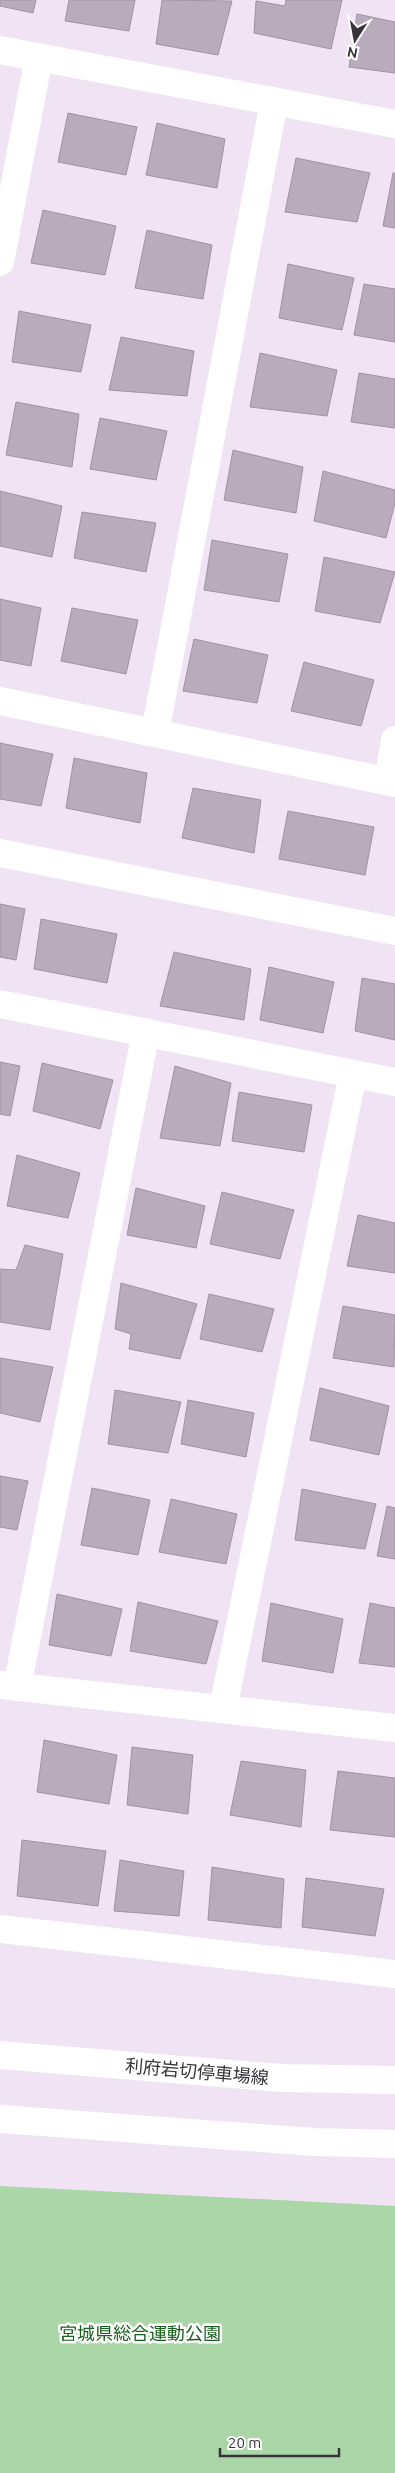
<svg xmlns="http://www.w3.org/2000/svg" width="395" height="2473" font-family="Ubuntu,'Noto Sans JP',sans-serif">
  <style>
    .green { fill: #aad6a8 }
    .building { fill: #b7abbc; stroke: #9f94a3 }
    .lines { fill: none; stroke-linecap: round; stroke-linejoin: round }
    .street { stroke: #fff; stroke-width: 28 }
    .secondary { stroke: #fff; stroke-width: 28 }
    .labels { text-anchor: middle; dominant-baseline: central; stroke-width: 5; stroke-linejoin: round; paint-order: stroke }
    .street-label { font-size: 18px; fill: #39343b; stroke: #fff }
    .park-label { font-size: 18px; fill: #19611e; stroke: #fff }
  </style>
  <rect width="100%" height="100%" fill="#efe3f4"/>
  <path class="green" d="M0 2186 395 2206V2473H0Z"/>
  <path class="building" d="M0 0H36L33 13 0 6Z
    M69 0H135L129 31 65 21Z
    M162 0 232 1 218 55 156 44Z
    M286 0H342L331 49 254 33 256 1 285 6Z
    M357 14 395 22V73L349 67Z
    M68 113 137 127 126 175 58 162Z
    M157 123 225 139 217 188 146 175Z
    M296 158 370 173 357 222 285 212Z
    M393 173H395V228L383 226Z
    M43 210 116 226 105 275 31 263Z
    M147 230 212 245 203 299 135 288Z
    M288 264 354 278 342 330 279 318Z
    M364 284 395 289V342L354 335Z
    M19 311 91 325 81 372 12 362Z
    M121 337 194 351 187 396 109 390Z
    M260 353 337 370 327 416 250 407Z
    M359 373 395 379V428L351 422Z
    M16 402 79 414 72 467 6 455Z
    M100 418 167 431 156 480 90 469Z
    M233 450 303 467 296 513 224 500Z
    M323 471 395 490V503L386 538 314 521Z
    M0 491 62 506 52 557 0 546Z
    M82 512 156 523 146 572 74 558Z
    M212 540 288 554 279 602 204 590Z
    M324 557 395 572 380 623 315 611Z
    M0 599 41 608 31 666 0 660Z
    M72 608 138 620 126 674 61 661Z
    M194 639 268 655 257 703 183 691Z
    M304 662 374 680 361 726 291 711Z
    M0 743 53 754 41 806 0 799Z
    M74 758 147 773 140 823 66 808Z
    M193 788 261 800 254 853 182 838Z
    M288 811 374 827 365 875 279 859Z
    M0 904 25 909 16 960 0 957Z
    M41 919 117 934 107 983 34 969Z
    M174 952 251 969 244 1020 160 1006Z
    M269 967 334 982 323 1033 260 1020Z
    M362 978 395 984V1040L355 1031Z
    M0 1062 20 1066 10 1116 0 1114Z
    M42 1063 113 1080 100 1129 33 1111Z
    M175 1066 231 1083 220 1146 160 1138Z
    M239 1092 312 1105 304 1152 232 1141Z
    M17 1155 80 1173 68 1218 7 1206Z
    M136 1188 205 1206 196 1248 127 1235Z
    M222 1192 294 1210 280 1259 210 1244Z
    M358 1215 395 1223V1273L347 1266Z
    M25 1245 63 1254 50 1330 0 1322V1269L16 1270Z
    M121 1283 197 1304 180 1359 129 1349 131 1334 115 1329Z
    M209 1294 274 1309 262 1352 200 1339Z
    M343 1306 395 1315 394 1367 333 1358Z
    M0 1358 53 1367 40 1422 0 1413Z
    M320 1388 389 1406 379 1455 310 1440Z
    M115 1390 181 1402 168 1453 108 1444Z
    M188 1400 254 1413 246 1457 181 1444Z
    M0 1476 28 1481 17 1530 0 1527Z
    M92 1488 150 1500 138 1555 81 1545Z
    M302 1489 376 1504 365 1549 295 1540Z
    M171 1499 237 1514 226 1564 159 1552Z
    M387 1506 395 1508V1559L377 1556Z
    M57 1594 122 1609 111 1656 49 1645Z
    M138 1602 218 1621 206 1664 130 1651Z
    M271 1603 343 1619 333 1673 262 1661Z
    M370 1603 395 1608V1667L359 1663Z
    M44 1740 117 1755 109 1804 37 1792Z
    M132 1747 193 1755 188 1814 127 1805Z
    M241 1761 306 1770 301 1827 230 1815Z
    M338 1771 395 1778V1837L330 1830Z
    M22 1840 106 1851 98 1906 17 1896Z
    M120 1860 184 1871 179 1916 114 1911Z
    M212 1867 284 1879 281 1928 208 1920Z
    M306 1878 384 1889 375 1936 302 1927Z"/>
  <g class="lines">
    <path class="street" d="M0 50 395 124
      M0 262 39 57
      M0 701 395 783
      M155 733 274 102
      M388 781 395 740
      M0 1004 395 1082
      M0 1685 395 1728
      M17 1687 146 1032
      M223 1708 353 1074
      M0 1929 395 1974"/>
    <path class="secondary" d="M0 853 395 931
      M0 2055 281 2078 395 2080
      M0 2119 315 2142 395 2144"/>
  </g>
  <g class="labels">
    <g class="street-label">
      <text transform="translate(197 2071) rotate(5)">利府岩切停車場線</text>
    </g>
    <g class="park-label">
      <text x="140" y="2333">宮城県総合運動公園</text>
    </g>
  </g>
  <g transform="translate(355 40) rotate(191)" stroke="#ffffff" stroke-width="4" paint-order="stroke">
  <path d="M0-4L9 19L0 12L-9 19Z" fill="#39343b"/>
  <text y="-8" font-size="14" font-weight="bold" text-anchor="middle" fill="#39343b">N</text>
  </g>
  <path d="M220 2448v8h119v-8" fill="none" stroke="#39343b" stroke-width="2.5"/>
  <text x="228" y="2448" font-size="15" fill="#39343b" stroke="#ffffff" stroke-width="4" paint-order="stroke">20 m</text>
</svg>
